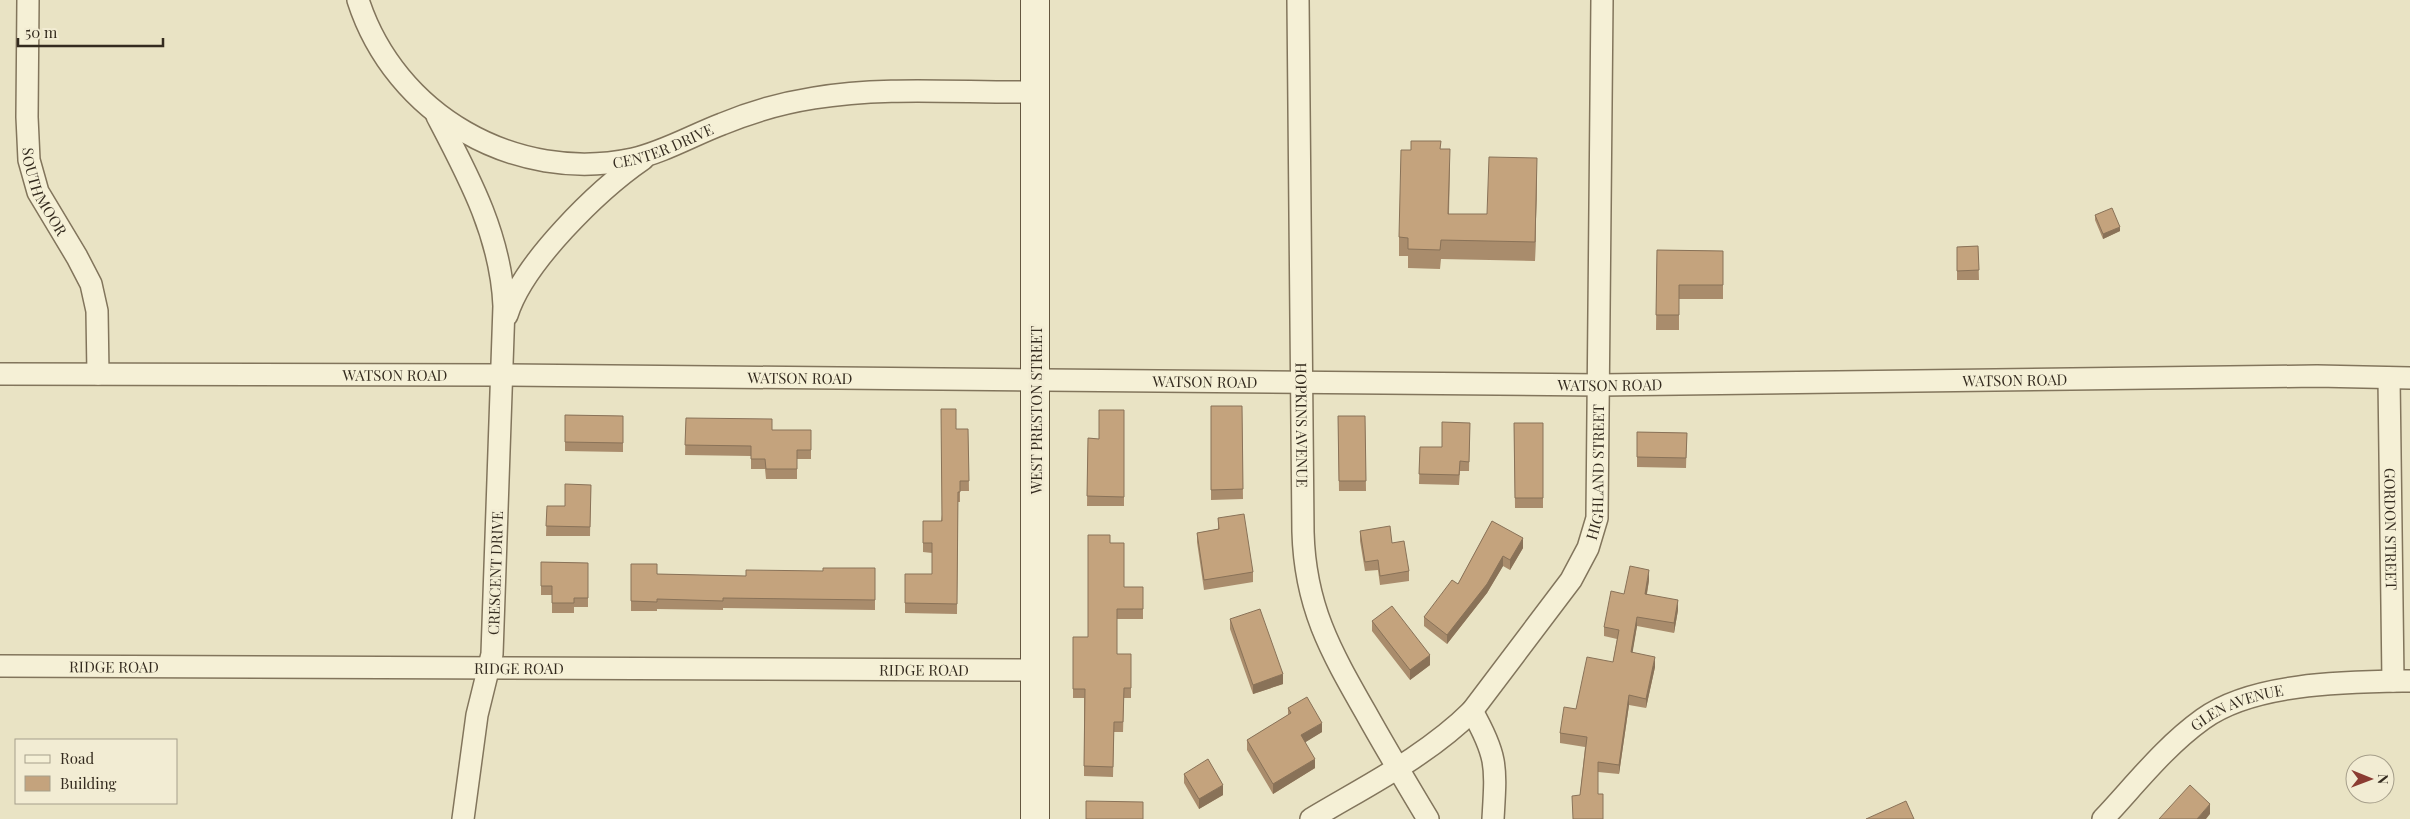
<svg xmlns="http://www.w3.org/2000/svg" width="2410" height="819" font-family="'Playfair Display',serif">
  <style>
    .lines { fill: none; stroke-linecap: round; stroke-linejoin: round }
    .street-casing { stroke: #82755c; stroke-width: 24 }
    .secondary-casing { stroke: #64563f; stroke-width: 30 }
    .street { stroke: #f5f0d6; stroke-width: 21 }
    .secondary { stroke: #f5f0d6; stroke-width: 28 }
    .wall { fill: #a98c6c }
    .shaded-wall { fill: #897258 }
    .building { fill: #c4a37d; stroke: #897258 }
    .labels { text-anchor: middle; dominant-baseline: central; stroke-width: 5; stroke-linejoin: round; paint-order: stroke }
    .street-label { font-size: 15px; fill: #342b1f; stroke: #f2ecd3 }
  </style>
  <rect width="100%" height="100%" fill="#e9e3c4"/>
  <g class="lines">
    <g class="street-casing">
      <g id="street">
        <path id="s1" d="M28 0 27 117 29 160 38 192 77 257 91 284 97 311 98 374"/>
        <path id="s2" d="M358 0C395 115 515 184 633 159 664 152 693 135 722 124 751 112 782 103 814 98 886 86 962 93 1035 92"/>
        <path id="s3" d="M1298 0 1303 532C1305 606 1330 650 1366 713 1386 749 1407 784 1428 819"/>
        <path d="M437 116C469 177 501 236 504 306L492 654 477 715 463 819"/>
        <path d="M507 315C523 263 598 190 643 159"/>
        <path id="s4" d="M0 374 502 375 1600 385 2317 376 2410 378"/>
        <path id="s5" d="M2389 378 2393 681"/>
        <path id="s6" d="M0 666 1036 670"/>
        <path d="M1472 711C1498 757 1496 767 1493 819"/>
        <path id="s7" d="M1311 819C1366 786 1427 756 1472 711L1571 580 1588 548 1597 518 1602 0"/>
        <path id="s8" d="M2103 819C2135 785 2164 747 2203 719 2254 682 2348 682 2410 681"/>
      </g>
    </g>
    <g class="secondary-casing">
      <path id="secondary" d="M1035 0V819"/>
    </g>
    <use href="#street" class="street"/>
    <use href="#secondary" class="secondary"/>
  </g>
  <path class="wall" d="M1441 149 1450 168 1449 214H1487L1537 177 1535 261 1441 259 1440 269 1408 268V256H1399V237L1411 150Z
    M2095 215 2120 231 2103 239 2095 220Z
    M1978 246 1979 280H1957V247Z
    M1657 250 1723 251V299H1679V330H1656Z
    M1211 406H1242L1243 499 1211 500Z
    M1124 410V506H1087L1088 438 1099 439Z
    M565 415 623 416V452L565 451Z
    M1338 416H1365L1366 491H1339Z
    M686 418 772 430H811V459H797V479H766L765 469H751V456L685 455Z
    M1470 423 1469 471H1460L1459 485 1419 484 1420 447H1442Z
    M1514 423H1543V508H1515Z
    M956 429H968L969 491H960V502H958L957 614 905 613V574H932V553L923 552V521H941Z
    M1637 432 1687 433 1686 468 1637 467Z
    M591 485 590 536H546L547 506H565Z
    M1218 518 1253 572V582L1204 590 1197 542V533L1218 529Z
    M1492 521 1523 548 1510 570 1503 566 1487 593 1447 644 1424 626V617L1458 584Z
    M1360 531 1392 543 1409 571V581L1380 585 1378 570 1365 571 1360 541Z
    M1110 543 1124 587H1143V619H1117V654H1131V698H1124L1123 732H1114L1113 777 1084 776V698H1073V637H1088Z
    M541 562 588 563V607H574V613H552V595H541Z
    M631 564 657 574 746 576 875 568V610L723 608V610L657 609V611H631Z
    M1649 580 1647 594 1678 610 1674 633 1637 626 1632 653 1655 667 1646 708 1629 705 1619 774 1598 772 1580 795 1585 747 1560 743V733L1576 709 1613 662 1617 639 1604 636V627L1624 594Z
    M1230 619 1283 684 1253 694 1230 629Z
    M1372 621 1430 665 1410 680 1372 631Z
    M1288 708 1322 732 1305 742 1315 768 1273 794 1247 750V740L1288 715Z
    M1184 774 1223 795 1199 809 1184 783Z"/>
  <path class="shaded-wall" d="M1537 158V177L1535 261V242Z
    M2120 227V231L2103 239V234Z
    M1523 538V548L1510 570V560Z
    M1503 556V566L1487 593 1447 644V635Z
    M1649 570V580L1645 604V594Z
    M1678 600V610L1674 633V623Z
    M1637 617V626L1631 662V652Z
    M1430 655V665L1410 680V670Z
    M1655 657V667L1646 708V699Z
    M1283 674V684L1253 694V685Z
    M1629 695V705L1619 774V765Z
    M1322 723V732L1301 745V735Z
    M1315 759V768L1273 794V784Z
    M1223 785V795L1199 809V799Z
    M2210 804V814L2206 819H2197Z"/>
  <path class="building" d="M1411 141H1441L1440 149H1450L1448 214H1487L1489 157 1537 158 1535 242 1441 240 1440 250 1408 249V238L1399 237 1401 150H1411Z
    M2112 208 2120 227 2103 234 2095 215Z
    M1978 246 1979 270 1957 271V247Z
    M1657 250 1723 251V285H1679V315H1656Z
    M1211 406H1242L1243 489 1211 490Z
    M941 409H956V429H968L969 481H960V492H958L957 604 905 603V574H932V543H923V521H942Z
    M1099 410H1124V497L1087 496 1088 438 1099 439Z
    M565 415 623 416V443L565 442Z
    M1338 416H1365L1366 481H1339Z
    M686 418 772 419V430H811V450H797V469H766L765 459H751V446L685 445Z
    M1442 422 1470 423 1469 462 1460 461 1459 475 1419 474 1420 447H1442Z
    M1514 423H1543V498H1515Z
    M1637 432 1687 433 1686 458 1637 457Z
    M565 484 591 485 590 527 546 526 547 506H565Z
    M1244 514 1253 572 1204 580 1197 533 1219 529 1218 518Z
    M1492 521 1523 538 1510 560 1503 556 1487 584 1447 635 1424 617 1452 580 1458 584Z
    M1390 526 1392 543 1404 541 1409 571 1380 576 1378 560 1365 562 1360 531Z
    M1088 535H1110V543H1124V587H1143V609H1117V654H1131V688H1124L1123 722H1114L1113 767 1084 766 1085 689H1073V637H1088Z
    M541 562 588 563V598H574V603H552V586H541Z
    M631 564H657V574L746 576V570L823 571V568H875V600L723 598V601L657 599V602L631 601Z
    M1630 566 1649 570 1645 594 1678 600 1674 623 1637 617 1631 652 1655 657 1646 699 1629 695 1619 765 1598 762V794H1603V819H1573L1572 796 1580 795 1587 737 1560 733 1564 707 1576 709 1587 657 1613 662 1619 630 1604 627 1611 591 1624 594Z
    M1392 606 1430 655 1410 670 1372 621Z
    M1260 609 1283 674 1253 685 1230 619Z
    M1307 697 1322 723 1301 735 1315 759 1273 784 1247 740 1291 713 1288 708Z
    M1208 759 1223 785 1199 799 1184 774Z
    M2190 785 2210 804 2197 819H2159Z
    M1086 801 1143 802V819H1086Z
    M1906 801 1914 819H1866Z"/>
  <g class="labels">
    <g class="street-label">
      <text stroke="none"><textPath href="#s2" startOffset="380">CENTER DRIVE</textPath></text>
      <text stroke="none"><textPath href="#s1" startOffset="195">SOUTHMOOR</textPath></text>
      <text stroke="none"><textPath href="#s4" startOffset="395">WATSON ROAD</textPath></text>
      <text stroke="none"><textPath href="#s4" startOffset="800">WATSON ROAD</textPath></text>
      <text stroke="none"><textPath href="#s4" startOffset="2015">WATSON ROAD</textPath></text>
      <text stroke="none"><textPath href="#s4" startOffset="1205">WATSON ROAD</textPath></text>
      <text stroke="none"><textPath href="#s4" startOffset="1610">WATSON ROAD</textPath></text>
      <text transform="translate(1036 410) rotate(-90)">WEST PRESTON STREET</text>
      <text stroke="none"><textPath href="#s3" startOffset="425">HOPKINS AVENUE</textPath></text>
      <text stroke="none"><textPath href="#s7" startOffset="472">HIGHLAND STREET</textPath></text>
      <text stroke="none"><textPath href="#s5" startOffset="151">GORDON STREET</textPath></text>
      <text transform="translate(495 573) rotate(-88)">CRESCENT DRIVE</text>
      <text stroke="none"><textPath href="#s6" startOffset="114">RIDGE ROAD</textPath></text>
      <text stroke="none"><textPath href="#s6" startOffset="519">RIDGE ROAD</textPath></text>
      <text stroke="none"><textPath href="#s6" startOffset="924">RIDGE ROAD</textPath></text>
      <text stroke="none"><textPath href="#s8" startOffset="178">GLEN AVENUE</textPath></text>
    </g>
  </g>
  <rect x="15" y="739" width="162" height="65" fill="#f2ecd3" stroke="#a69f8b"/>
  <rect x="25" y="755" width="25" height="8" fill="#f5f0d6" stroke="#a69f8b"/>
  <text x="60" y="764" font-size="15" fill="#342b1f">Road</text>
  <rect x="25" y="776" width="25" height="15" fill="#c4a37d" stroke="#a69f8b"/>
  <text x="60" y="789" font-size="15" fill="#342b1f">Building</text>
  <g transform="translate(2370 779) rotate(91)"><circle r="24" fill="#f2ecd3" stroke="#a69f8b"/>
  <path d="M0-4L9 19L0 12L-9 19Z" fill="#8b3c32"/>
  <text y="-8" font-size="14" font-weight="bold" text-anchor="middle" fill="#342b1f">N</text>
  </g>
  <path d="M18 38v8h145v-8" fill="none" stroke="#342b1f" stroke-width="2.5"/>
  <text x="25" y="38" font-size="15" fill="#342b1f" stroke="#f2ecd3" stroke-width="4" paint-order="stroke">50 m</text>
</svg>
